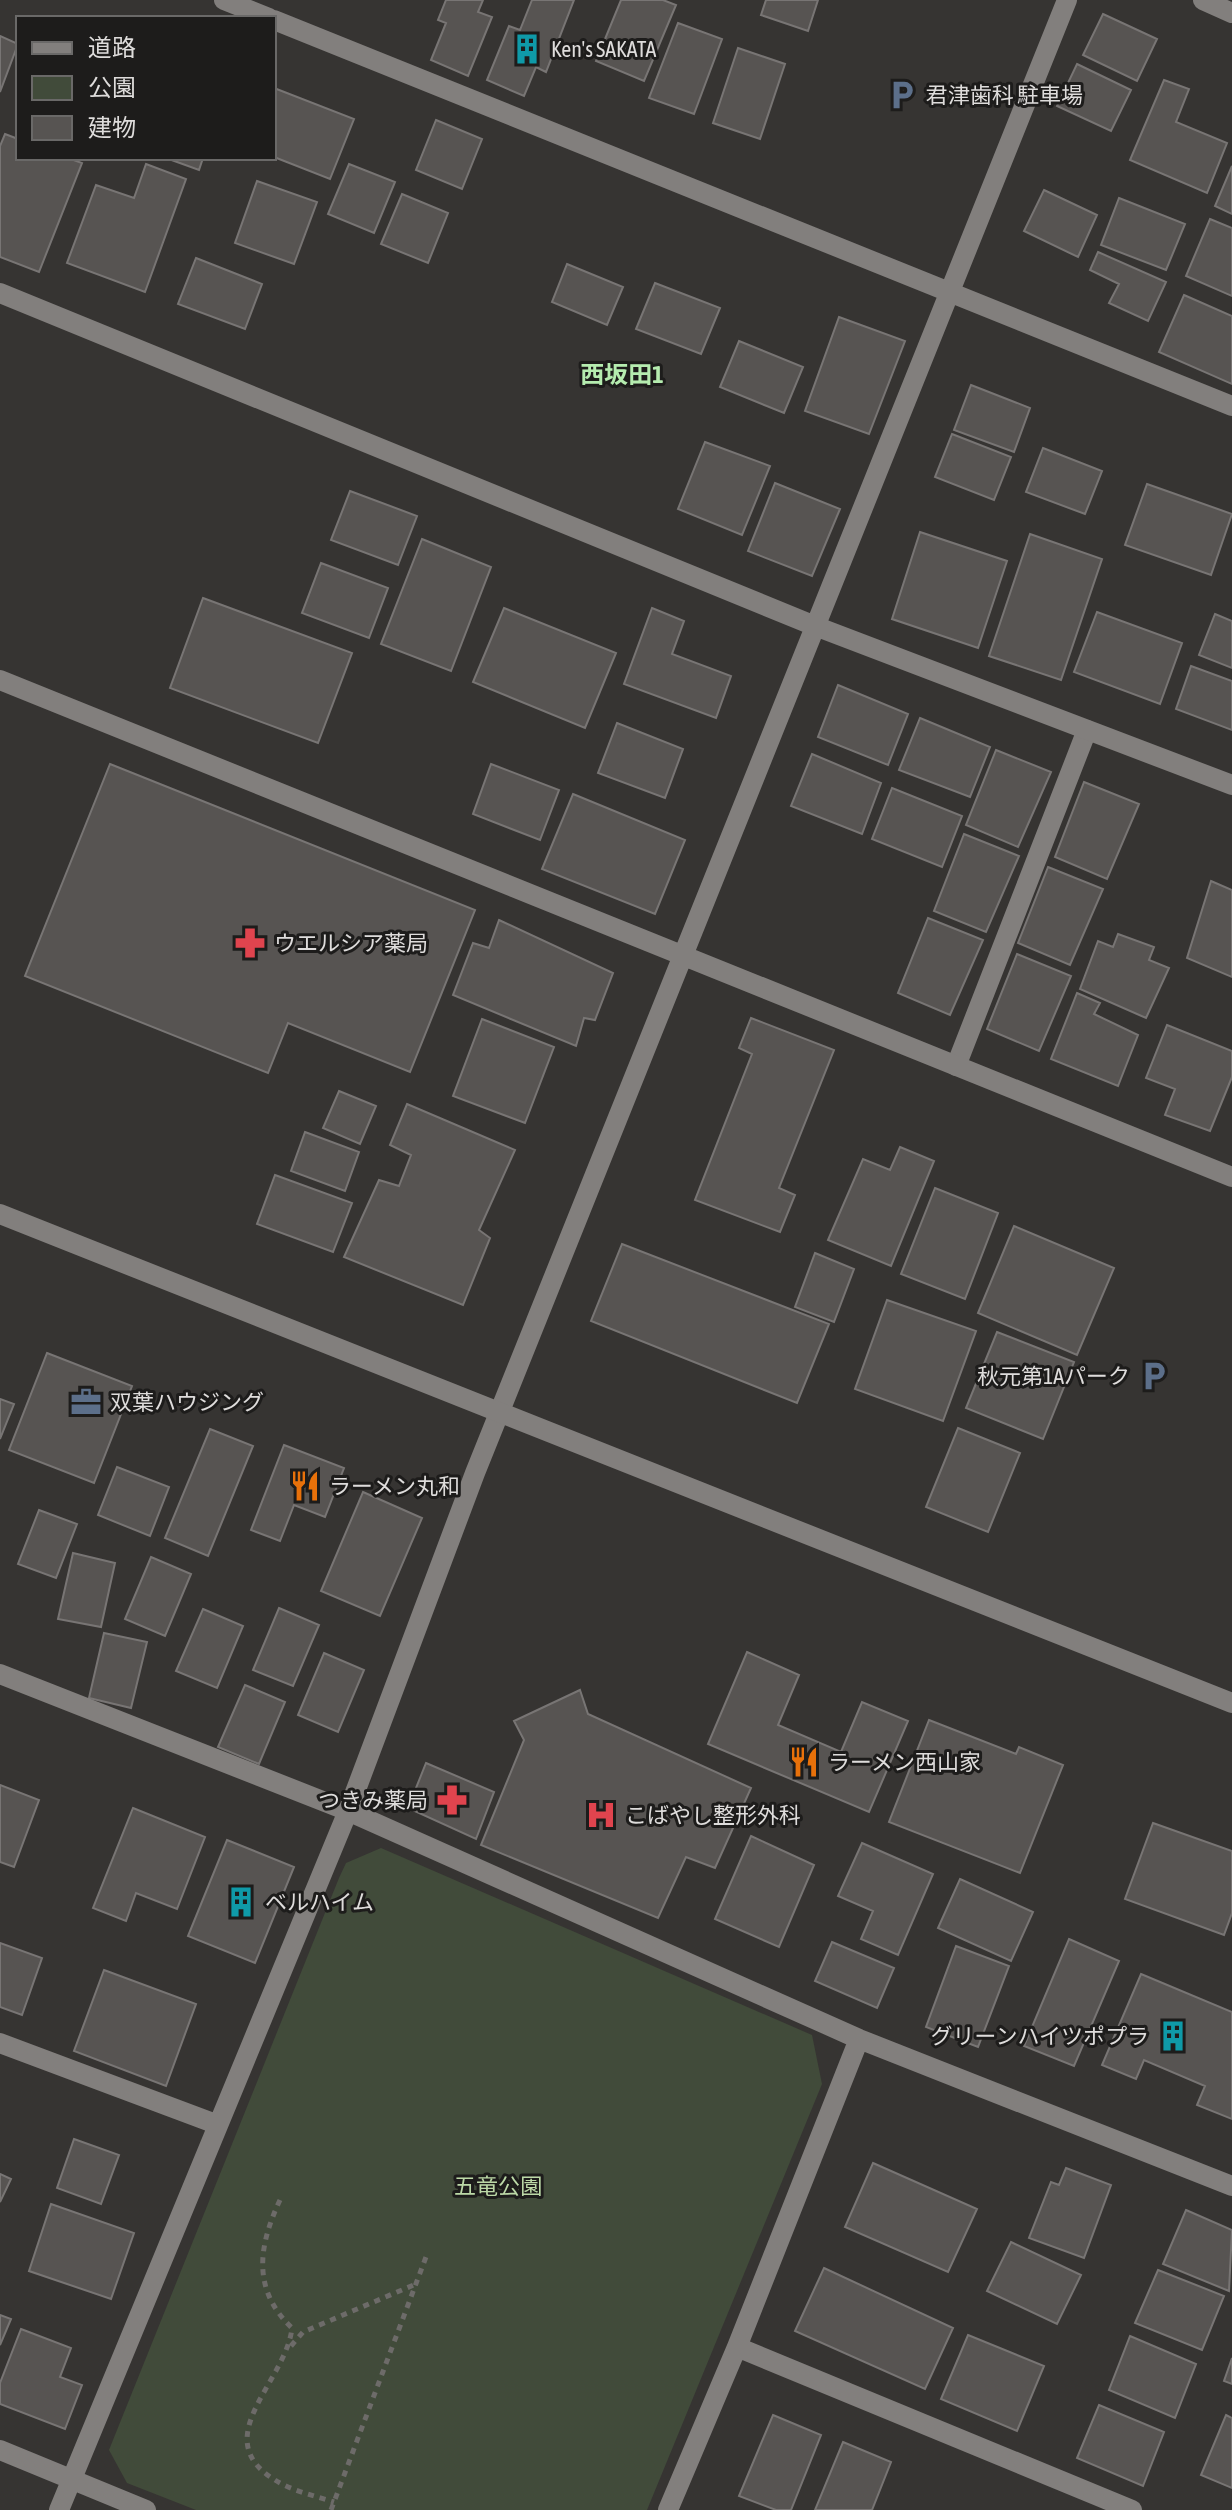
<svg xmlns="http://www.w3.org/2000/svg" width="1232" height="2510" font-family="'Asap Condensed','Noto Sans JP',sans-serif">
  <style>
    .green { fill: #414b3a }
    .building { fill: #575452; stroke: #787574; stroke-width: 2 }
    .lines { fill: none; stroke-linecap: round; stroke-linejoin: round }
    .path { stroke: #6d6b69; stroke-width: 5; stroke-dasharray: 6 6; stroke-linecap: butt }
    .service { stroke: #827f7d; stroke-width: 20 }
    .minor { stroke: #827f7d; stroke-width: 20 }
    .tertiary { stroke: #827f7d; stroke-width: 20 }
    .labels { text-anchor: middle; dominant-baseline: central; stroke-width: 6; stroke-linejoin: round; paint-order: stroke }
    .poi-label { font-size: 22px; fill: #dedcdb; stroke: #1d1c1b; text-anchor: start }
    .park-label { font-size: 22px; fill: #bcd9a7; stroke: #1d1c1b }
    .neighbourhood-label { font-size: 24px; font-weight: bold; fill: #b5ecaf; stroke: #1d1c1b }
  </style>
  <rect width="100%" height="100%" fill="#363432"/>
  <path class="green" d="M381 1848 812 2035 822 2084 647 2510H196L127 2483 109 2450 339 1878 346 1863Z"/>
  <path class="building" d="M446 0H483L478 12 492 17 468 76 431 60 446 23 438 20Z
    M532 0H574L546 72 536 67 524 96 487 80 509 26 520 30Z
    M621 0H663L676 5 644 81 596 61Z
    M766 0H818L808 31 761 15Z
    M1103 14 1157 39 1137 81 1083 55Z
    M678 23 722 39 694 114 649 98Z
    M0 36 18 44 0 92Z
    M738 48 785 64 760 139 713 123Z
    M1077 64 1131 90 1111 131 1057 106Z
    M1164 80 1189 89 1176 122 1227 143 1207 193 1130 160Z
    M274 88 354 119 330 179 274 157Z
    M436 120 482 139 462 189 416 170Z
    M5 134 18 139V158H68L82 163 39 272 0 257V146Z
    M166 158H203L199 170Z
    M146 164 186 179 145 292 67 263 96 185 134 198Z
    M349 164 395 182 374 233 328 214Z
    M1232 166V214L1215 206Z
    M257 181 317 202 294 264 235 243Z
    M1044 190 1097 215 1078 257 1024 231Z
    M402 194 448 213 428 263 381 244Z
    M1119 198 1185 224 1166 270 1101 245Z
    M1210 219 1232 228V296L1186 276Z
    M1098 252 1166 282 1148 321 1109 303 1119 284 1090 270Z
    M196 258 262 284 245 329 178 304Z
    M567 264 623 287 607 325 552 302Z
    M655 283 720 308 701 354 636 329Z
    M1184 295 1232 316V384L1159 352Z
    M839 317 905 341 869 434 805 411Z
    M739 341 803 367 784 413 720 387Z
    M971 385 1030 408 1014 452 954 430Z
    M952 434 1011 457 994 500 935 477Z
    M705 442 770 466 742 535 678 509Z
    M1043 448 1102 471 1085 514 1026 492Z
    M775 483 840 509 812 576 748 551Z
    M1147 484 1232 514 1211 575 1125 545Z
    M350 491 417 516 398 565 331 540Z
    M920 532 1007 561 978 648 892 619Z
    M1030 534 1102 559 1061 680 989 656Z
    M422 539 491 567 451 671 381 644Z
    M321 563 388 588 369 638 302 613Z
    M203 598 352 653 318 743 170 688Z
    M504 608 616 653 585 728 473 682Z
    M652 608 684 621 672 654 731 676 716 718 624 684Z
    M1097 612 1182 643 1160 704 1074 672Z
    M1215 614 1232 621V668L1199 655Z
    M1191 666 1232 681V730L1176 709Z
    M838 685 908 714 888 765 818 737Z
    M920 718 990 747 970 797 899 770Z
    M617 723 683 749 665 798 598 773Z
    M996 750 1051 772 1018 847 966 825Z
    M812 754 881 783 862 834 791 806Z
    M110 764 475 910 410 1072 288 1023 268 1073 25 976Z
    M491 764 559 790 540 840 473 814Z
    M1084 782 1139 804 1107 879 1055 857Z
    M892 788 962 816 942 867 872 839Z
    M573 794 685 840 655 914 542 869Z
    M964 834 1019 856 986 932 934 911Z
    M1048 867 1103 889 1070 965 1018 943Z
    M1211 881 1232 890V977L1187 958Z
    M928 918 983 940 950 1015 898 993Z
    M499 920 613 973 595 1020 584 1018 576 1046 453 995 473 943 489 948Z
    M1118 934 1154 947 1149 960 1169 968 1146 1018 1080 989 1098 941 1113 947Z
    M1017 954 1071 976 1039 1051 987 1029Z
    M1077 993 1100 1003 1094 1014 1138 1035 1118 1086 1051 1059Z
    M751 1018 834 1050 779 1188 795 1195 780 1232 695 1200 752 1054 739 1048Z
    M482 1019 554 1047 525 1123 453 1096Z
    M1167 1025 1232 1051V1077L1210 1131 1165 1115 1175 1089 1146 1078Z
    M339 1091 376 1106 360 1144 323 1128Z
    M407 1104 515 1150 479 1230 490 1238 463 1305 344 1257 379 1180 399 1186 411 1155 390 1145Z
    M305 1132 359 1152 345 1191 291 1171Z
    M900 1147 934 1161 891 1266 828 1240 863 1159 890 1170Z
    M275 1175 352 1203 333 1252 257 1224Z
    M935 1188 998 1213 965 1299 901 1274Z
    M1014 1226 1114 1268 1077 1355 978 1313Z
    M622 1244 829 1324 797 1403 591 1321Z
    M815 1253 854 1269 834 1322 795 1307Z
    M887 1300 976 1331 943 1421 855 1389Z
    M997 1332 1074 1362 1043 1439 966 1408Z
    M47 1353 132 1386 94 1483 9 1450Z
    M0 1399 14 1404 0 1439Z
    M958 1428 1020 1453 988 1532 926 1507Z
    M210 1429 253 1446 208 1556 165 1538Z
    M284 1445 344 1468 325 1517 294 1505 280 1541 251 1530Z
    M117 1467 169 1487 150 1536 98 1515Z
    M363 1492 422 1518 380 1616 321 1591Z
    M39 1510 77 1524 56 1578 18 1564Z
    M73 1553 115 1563 101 1627 58 1619Z
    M151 1557 191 1574 165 1636 125 1619Z
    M279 1608 319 1625 293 1686 253 1670Z
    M203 1609 243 1626 217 1688 176 1671Z
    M104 1633 147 1642 131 1708 89 1698Z
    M747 1652 799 1675 778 1725 841 1752 862 1702 908 1721 869 1812 708 1744Z
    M324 1653 364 1670 338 1732 298 1715Z
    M245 1685 285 1702 259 1764 218 1747Z
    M580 1690 588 1714 751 1788 715 1868 686 1857 658 1918 481 1845 524 1740 514 1721Z
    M929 1720 1016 1754 1019 1747 1063 1765 1020 1873 889 1822Z
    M426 1763 494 1792 476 1839 408 1808Z
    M0 1785 39 1800 14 1867 0 1862Z
    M133 1808 205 1837 177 1909 136 1893 126 1921 93 1908Z
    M1153 1823 1232 1851V1913L1224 1935 1125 1899Z
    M751 1836 814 1865 779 1947 715 1919Z
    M227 1840 294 1867 255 1963 188 1936Z
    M862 1843 933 1874 898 1955 861 1939 873 1911 838 1896Z
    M960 1879 1033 1912 1011 1961 938 1928Z
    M1069 1939 1119 1961 1074 2066 1024 2046Z
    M832 1942 894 1968 877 2008 815 1981Z
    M0 1943 42 1958 22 2015 0 2007Z
    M956 1946 1009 1966 978 2047 926 2027Z
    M104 1970 196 2004 166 2086 74 2051Z
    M1141 1974 1232 2012V2119L1197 2105 1205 2086 1144 2060 1136 2079 1102 2065Z
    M74 2139 119 2155 101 2204 57 2188Z
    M873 2163 977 2209 948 2272 845 2227Z
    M1066 2168 1111 2185 1084 2258 1029 2238 1051 2182 1059 2185Z
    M0 2174 11 2179 0 2202Z
    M51 2204 134 2233 111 2299 29 2271Z
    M1186 2210 1232 2230 1229 2291 1163 2264Z
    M1011 2242 1081 2275 1057 2324 987 2291Z
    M824 2268 953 2328 925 2389 795 2331Z
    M1158 2270 1224 2296 1202 2350 1135 2323Z
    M0 2315 11 2319 0 2345Z
    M21 2329 71 2348 60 2377 82 2385 65 2429 0 2404V2383Z
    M968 2335 1044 2366 1017 2431 941 2399Z
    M1130 2336 1196 2364 1175 2418 1109 2390Z
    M1232 2358V2384L1224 2381Z
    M1099 2405 1164 2432 1143 2486 1077 2458Z
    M773 2415 821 2435 791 2510H776L739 2496Z
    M1226 2415 1232 2418V2488L1201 2475Z
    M843 2442 891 2462 872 2510H815Z"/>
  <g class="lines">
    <path class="path" d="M280 2200C258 2247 252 2290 292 2328 286 2382 206 2438 275 2480 292 2491 316 2496 334 2502
      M291 2346 303 2332 416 2284
      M331 2510 426 2257"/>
    <path class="service" d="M956 1066 1087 730"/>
    <path class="minor" d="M224 0 269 18
      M1203 0 1232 13
      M274 20 1232 406
      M0 293 815 626 1232 785
      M0 680 1232 1177
      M0 1674 348 1811 859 2039 1232 2186
      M0 2043 216 2124
      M737 2347 1132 2510
      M0 2450 146 2510
      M59 2510 348 1811 475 1473 1067 0
      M668 2510 737 2347 859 2039"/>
    <path class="tertiary" d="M0 1214 1232 1703"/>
  </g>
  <defs>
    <g id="building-bare" transform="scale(2.4)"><path d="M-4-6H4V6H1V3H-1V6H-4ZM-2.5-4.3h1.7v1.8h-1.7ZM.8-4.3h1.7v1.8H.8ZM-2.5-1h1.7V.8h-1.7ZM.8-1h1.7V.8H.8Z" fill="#0f9aa8" stroke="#1d1c1b" stroke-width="2.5" paint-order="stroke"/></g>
    <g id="parking-bare" transform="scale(2.4)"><path d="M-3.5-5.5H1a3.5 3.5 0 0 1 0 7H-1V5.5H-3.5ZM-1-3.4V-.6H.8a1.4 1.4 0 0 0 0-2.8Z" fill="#5c6f8a" stroke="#1d1c1b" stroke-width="2.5" paint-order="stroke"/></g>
    <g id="pharmacy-bare" transform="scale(2.4)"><path d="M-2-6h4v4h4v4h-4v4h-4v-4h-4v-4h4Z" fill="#e0444e" stroke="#1d1c1b" stroke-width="2.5" paint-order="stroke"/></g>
    <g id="office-bare" transform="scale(2.4)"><path d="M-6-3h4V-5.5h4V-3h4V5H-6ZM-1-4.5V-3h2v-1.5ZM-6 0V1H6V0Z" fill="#5c6f8a" stroke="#1d1c1b" stroke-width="2.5" paint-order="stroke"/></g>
    <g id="restaurant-bare" transform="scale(2.4)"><path d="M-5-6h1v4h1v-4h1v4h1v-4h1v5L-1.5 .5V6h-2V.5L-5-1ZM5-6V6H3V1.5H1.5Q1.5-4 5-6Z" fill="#e8710a" stroke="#1d1c1b" stroke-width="2.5" paint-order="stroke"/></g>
    <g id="hospital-bare" transform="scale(2.4)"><path d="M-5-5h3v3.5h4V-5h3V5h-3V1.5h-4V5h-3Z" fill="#e0444e" stroke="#1d1c1b" stroke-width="2.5" paint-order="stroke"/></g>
  </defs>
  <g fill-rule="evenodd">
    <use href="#building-bare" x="527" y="49"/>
    <use href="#parking-bare" x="902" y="95"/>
    <use href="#pharmacy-bare" x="250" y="943"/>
    <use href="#parking-bare" x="1154" y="1376"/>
    <use href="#office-bare" x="86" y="1402"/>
    <use href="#restaurant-bare" x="305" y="1486"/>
    <use href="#restaurant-bare" x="804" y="1762"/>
    <use href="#pharmacy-bare" x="452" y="1800"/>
    <use href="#hospital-bare" x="601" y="1815"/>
    <use href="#building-bare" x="241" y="1902"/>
    <use href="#building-bare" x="1173" y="2036"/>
  </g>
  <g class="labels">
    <g class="poi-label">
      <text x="551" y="49">Ken's SAKATA</text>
      <text x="926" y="95">君津歯科 駐車場</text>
      <text x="274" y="943">ウエルシア薬局</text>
      <text x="1130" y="1376" text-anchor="end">秋元第1Aパーク</text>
      <text x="110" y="1402">双葉ハウジング</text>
      <text x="329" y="1486">ラーメン丸和</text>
      <text x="828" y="1762">ラーメン西山家</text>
      <text x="428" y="1800" text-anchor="end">つきみ薬局</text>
      <text x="625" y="1815">こばやし整形外科</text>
      <text x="265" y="1902">ベルハイム</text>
      <text x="1149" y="2036" text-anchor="end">グリーンハイツポプラ</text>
    </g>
    <g class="park-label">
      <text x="498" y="2186">五竜公園</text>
    </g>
    <g class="neighbourhood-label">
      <text x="622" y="374">西坂田1</text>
    </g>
  </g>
  <rect x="16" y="16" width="260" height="144" fill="#1d1c1b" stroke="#6a6968" stroke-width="2"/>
  <rect x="32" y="42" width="40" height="12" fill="#827f7d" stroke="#6a6968" stroke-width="2"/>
  <text x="88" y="56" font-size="24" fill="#dedcdb">道路</text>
  <rect x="32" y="76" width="40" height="24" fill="#414b3a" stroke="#6a6968" stroke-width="2"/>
  <text x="88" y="96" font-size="24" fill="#dedcdb">公園</text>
  <rect x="32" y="116" width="40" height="24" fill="#575452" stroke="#6a6968" stroke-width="2"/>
  <text x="88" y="136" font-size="24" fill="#dedcdb">建物</text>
</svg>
